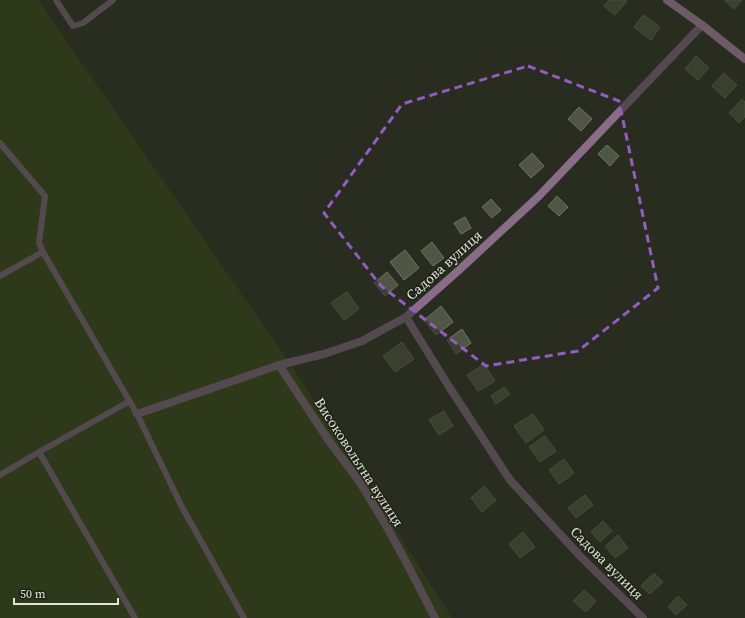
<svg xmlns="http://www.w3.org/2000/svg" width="745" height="618" font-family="'Source Serif 4',serif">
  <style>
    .green { fill: #374715 }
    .building { fill: #505646; stroke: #6e7464 }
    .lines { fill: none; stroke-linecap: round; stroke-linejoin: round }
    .lane { stroke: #8a6c88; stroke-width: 6 }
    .street { stroke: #8a6c88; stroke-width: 8 }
    .secondary { stroke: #c190bd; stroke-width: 8 }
    .marked { fill: none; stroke: #945ac6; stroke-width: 3; stroke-dasharray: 8 5; stroke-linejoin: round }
    .labels { text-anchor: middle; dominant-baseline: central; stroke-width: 3; stroke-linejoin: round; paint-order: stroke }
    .street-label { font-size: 14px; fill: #e0e4db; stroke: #1e2416 }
  </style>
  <rect width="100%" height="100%" fill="#282d1f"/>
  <path class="green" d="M0 0H38L295 371 452 618H0Z"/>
  <path class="building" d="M609 0H626L627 1 615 15 604 6Z
    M725 0H742L734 9 725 1Z
    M643 15 660 27 651 40 634 27Z
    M696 56 709 68 698 80 685 69Z
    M724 73 737 85 725 98 712 86Z
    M742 99 745 102V117L739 123 729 113Z
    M579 107 592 119 581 131 568 119Z
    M607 145 619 156 610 166 598 154Z
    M532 153 544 166 531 178 519 165Z
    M557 196 568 207 559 216 548 206Z
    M491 199 501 210 492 218 482 207Z
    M465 217 471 228 461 234 454 223Z
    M432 242 444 258 433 266 421 251Z
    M405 250 419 268 404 280 390 262Z
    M387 272 398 285 385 296 374 283Z
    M347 292 359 309 344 320 331 303Z
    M441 306 453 322 436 335 424 320Z
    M462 329 471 343 456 354 447 340Z
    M402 342 414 359 395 372 383 356Z
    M484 364 495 381 478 391 467 375Z
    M504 387 510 394 496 404 491 396Z
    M444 411 453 426 439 435 429 420Z
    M533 414 544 430 526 443 514 426Z
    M545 436 556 451 540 462 529 447Z
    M564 459 574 473 559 484 549 470Z
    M484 486 496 500 482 512 471 498Z
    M585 495 593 505 576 518 568 508Z
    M603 521 612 531 600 542 591 532Z
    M523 532 535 547 520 558 509 544Z
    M618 535 628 548 615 558 605 546Z
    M654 573 663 582 650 594 641 586Z
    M584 590 596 601 586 612 573 601Z
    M678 596 687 605 676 615 668 607Z"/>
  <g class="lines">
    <path class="lane" d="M56 0 73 26 83 23 113 0
      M0 143 45 196 39 243 43 252 137 414 182 507 244 618
      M0 276 43 252
      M39 452 135 618
      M0 475 39 452 130 401"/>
    <path class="street" d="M406 317 448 385 510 480 581 557 643 618
      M279 365 329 441 359 481 384 522 404 558 435 618
      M137 414 279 365 324 354 362 341 406 317 458 271 539 196 702 25"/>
    <path class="secondary" d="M667 0 702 25 745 59"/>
  </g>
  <path d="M0 0H745V618H0ZM528 66 619 101 658 288 578 351 486 366 381 286 324 213 402 104Z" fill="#282d1f" fill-opacity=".55" fill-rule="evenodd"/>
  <path class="marked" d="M528 66 619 101 658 288 578 351 486 366 381 286 324 213 402 104Z"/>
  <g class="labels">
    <g class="street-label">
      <text transform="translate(444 265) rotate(-42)">Садова вулиця</text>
      <text transform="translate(359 462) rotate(57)">Високовольтна вулиця</text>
      <text transform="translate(607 563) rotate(45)">Садова вулиця</text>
    </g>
  </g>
  <path d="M14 598v6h104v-6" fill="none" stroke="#e0e4db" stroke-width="2"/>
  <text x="20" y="598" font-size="12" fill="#e0e4db" stroke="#1e2416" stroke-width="3" paint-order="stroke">50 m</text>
</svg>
